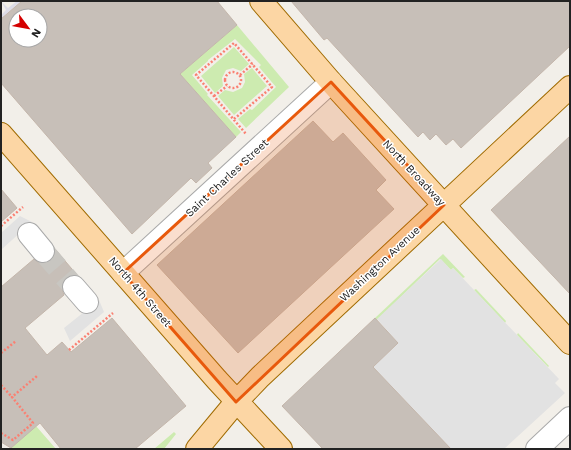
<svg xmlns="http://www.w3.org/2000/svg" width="571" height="450" font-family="'Work Sans',sans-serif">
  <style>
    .grass { fill: #cdebb0 }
    .parking { fill: #e2e2e2 }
    .plaza { fill: #dddde8 }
    .building { fill: #c7bfb8; stroke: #c4b6ab; fill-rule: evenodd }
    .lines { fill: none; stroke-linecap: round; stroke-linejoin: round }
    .minor-tunnel { stroke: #c8c6c1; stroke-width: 22; stroke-dasharray: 22 11; stroke-linecap: butt }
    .minor-casing { stroke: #a9a9a9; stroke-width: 24 }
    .major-casing { stroke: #a06b00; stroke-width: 24 }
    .path { stroke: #fa8072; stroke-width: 2.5; stroke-dasharray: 2 2; stroke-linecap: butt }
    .minor { stroke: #fff; stroke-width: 22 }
    .major { stroke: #fcd6a4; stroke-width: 22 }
    .marked { fill: #e8590c; fill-opacity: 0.2; stroke: #e8590c; stroke-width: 3; stroke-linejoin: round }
    .labels { text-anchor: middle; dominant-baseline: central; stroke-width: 3; stroke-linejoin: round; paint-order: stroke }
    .street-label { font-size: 11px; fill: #222; stroke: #fff }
  </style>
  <rect width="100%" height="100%" fill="#f2efe9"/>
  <path class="grass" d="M237 25 289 87 246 128 238 119 250 109 252 110 276 87 259 67 261 65 235 39 208 60V61L192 75 208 94 207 95 241 132 236 137 180 74Z
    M234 47 249 64 241 71 233 68 226 70 222 78 223 86 215 93 201 76Z
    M252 68 267 86 234 115 218 96 225 90 233 92 242 88 245 82 244 74Z
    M443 254 465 277 463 278 453 268 451 270 440 259 377 320 375 318Z
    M476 289 506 321 505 323 474 290Z
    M518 333 549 366 548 367 517 335Z
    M36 426 56 449H10L11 448Z
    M174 432 176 434 164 449H154Z"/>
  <path class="parking" d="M20 216 32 222 2 249 1 248V233Z
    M441 259 451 270 453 268 559 379 555 383 565 393 504 449H451L373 367 398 343 377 319Z
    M99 300 104 312 70 341 64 328Z"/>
  <path class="plaza" d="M1 1 8 8 17 1H22L1 19V15L6 10Z"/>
  <path class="building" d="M22 1H217L237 25 180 74 236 137 208 163 212 168 196 183 191 178 132 234 1 83V19ZM16 16H40V40H16Z
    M291 1H570V46L461 148 453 139 446 145 436 134 430 140 423 132 418 137 327 38 324 40Z
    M313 121 333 142 343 133 386 180 376 190 394 209 238 353 157 265Z
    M570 136V294L491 210Z
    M1 189 17 208 1 222Z
    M55 249 77 275H71L66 278 62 283V289L64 295 25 328 47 355 62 342 71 352 112 318 186 406 135 449H61L40 423 11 448 1 442V287L34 259 39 263H45L51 261 55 256Z
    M375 318 398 343 373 367 451 449H323L282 406Z"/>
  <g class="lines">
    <path class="minor-tunnel" d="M43 251 74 287"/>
    <g class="minor-casing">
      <path id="minor" d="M29 234 43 251
        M123 273 331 82
        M74 287 87 302
        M537 449 570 418"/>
    </g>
    <g class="major-casing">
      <path id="major" d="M261 1 331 82 570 343
        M1 134 217 380 281 449
        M197 449 236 402 260 377 570 87"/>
    </g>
    <path class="path" d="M225 80a8 8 0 1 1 16 0a8 8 0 1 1-16 0Z
      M240 75 253 64
      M214 96 227 86
      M234 119 272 87 234 43 196 75 246 134
      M1 226 23 207
      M69 350 113 313
      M1 353 16 341
      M1 385 12 397
      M1 433 13 440 33 423 12 397 37 376"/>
    <use href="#minor" class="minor"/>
    <use href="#major" class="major"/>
  </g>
  <path class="marked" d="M331 82 444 205 236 402 123 273Z"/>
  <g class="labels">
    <g class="street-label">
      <text transform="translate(414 173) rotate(47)">North Broadway</text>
      <text transform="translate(227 178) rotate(-43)">Saint Charles Street</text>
      <text transform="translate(380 264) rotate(-43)">Washington Avenue</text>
      <text transform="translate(140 292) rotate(49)">North 4th Street</text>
    </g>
  </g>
  <rect width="571" height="450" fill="none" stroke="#222222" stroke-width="4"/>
  <g transform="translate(28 28) rotate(122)"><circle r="19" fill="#ffffff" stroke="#a7a7a7"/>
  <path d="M0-3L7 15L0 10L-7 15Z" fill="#d40000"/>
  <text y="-6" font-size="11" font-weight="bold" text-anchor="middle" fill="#222222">N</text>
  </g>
</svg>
